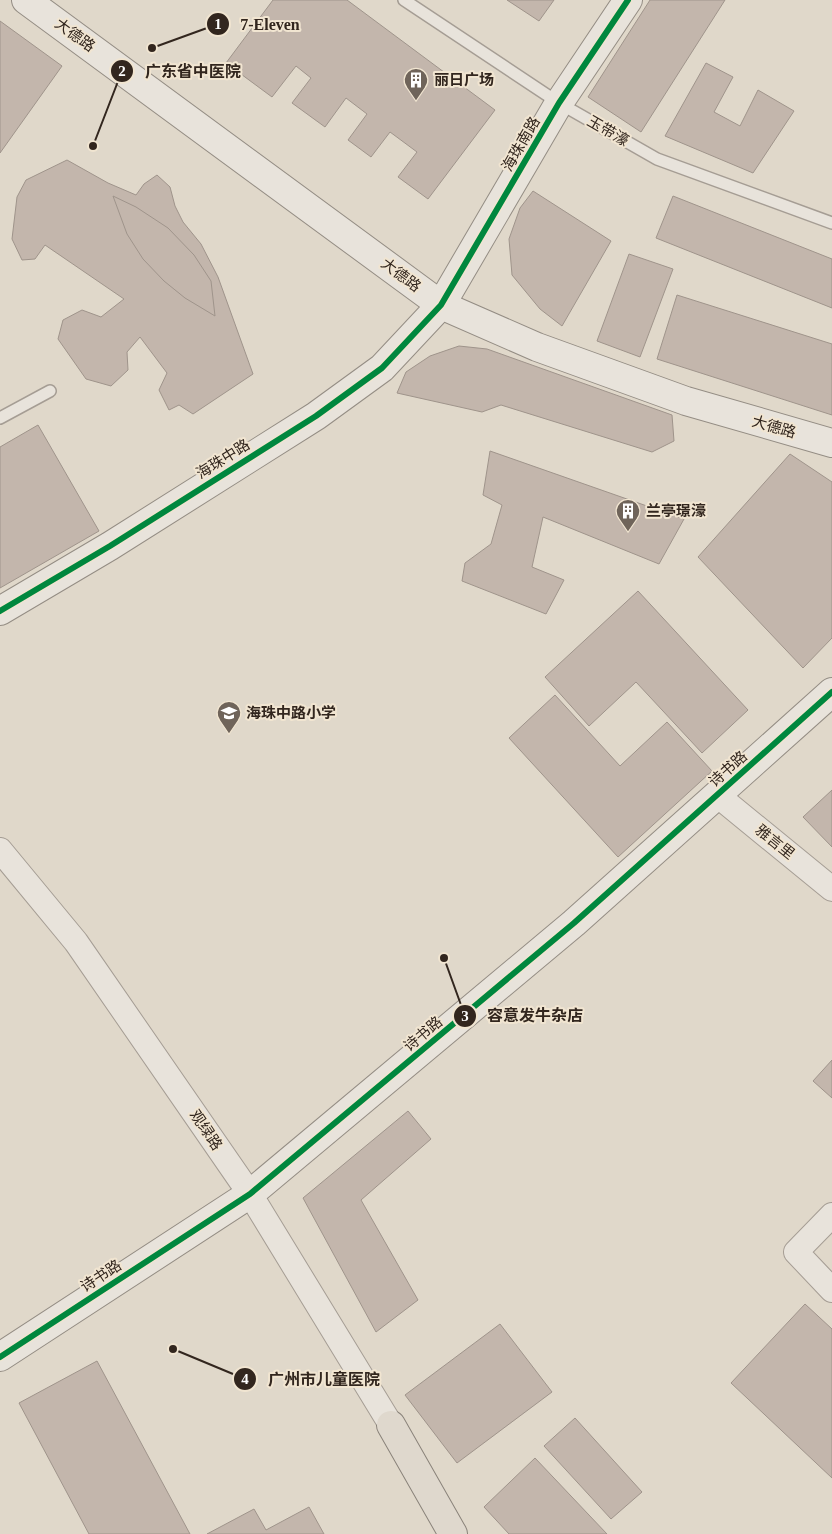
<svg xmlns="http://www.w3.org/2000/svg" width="832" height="1534" font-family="'Times New Roman','Noto Sans SC',serif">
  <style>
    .building { fill: #c3b6ac; stroke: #9f948b }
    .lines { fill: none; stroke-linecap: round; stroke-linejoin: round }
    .lane-casing { stroke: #a59d94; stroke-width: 14 }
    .street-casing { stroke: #a59d94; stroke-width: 26 }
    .secondary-casing { stroke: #948d84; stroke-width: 30 }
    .primary-casing { stroke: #8a837a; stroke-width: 30 }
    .lane { stroke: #e8e3db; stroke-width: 11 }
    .street { stroke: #e8e3db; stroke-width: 24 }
    .secondary { stroke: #e8e3db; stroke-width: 28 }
    .primary { stroke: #dfd8cd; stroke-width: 28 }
    .cycleway-casing { stroke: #f1e5d1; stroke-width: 9 }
    .cycleway { stroke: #00873e; stroke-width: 6 }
    .labels { text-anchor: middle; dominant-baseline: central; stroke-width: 4; stroke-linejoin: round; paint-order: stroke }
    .street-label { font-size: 15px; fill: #32261e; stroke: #f1e5d1 }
    .poi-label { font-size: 15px; font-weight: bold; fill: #32261e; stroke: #f1e5d1; text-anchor: start }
    .leader { fill: none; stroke: #32261e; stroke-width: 2 }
    .callout-dot { fill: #32261e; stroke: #f1e5d1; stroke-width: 2 }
    .mark-label { font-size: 15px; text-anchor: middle; font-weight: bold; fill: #fff }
    .callout-label { font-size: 16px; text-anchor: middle; font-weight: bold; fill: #32261e; stroke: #f1e5d1; stroke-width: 4; stroke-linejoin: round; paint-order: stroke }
  </style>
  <rect width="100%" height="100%" fill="#e0d8ca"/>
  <path class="building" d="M273 0H347L495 110 428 199 398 177 417 152 390 132 371 157 348 140 367 114 346 98 325 127 292 103 311 78 296 66 272 97 226 63Z
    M507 0H554L539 21Z
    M650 0H725L641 132 588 97Z
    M0 21 62 66 0 153Z
    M706 63 733 77 714 112 740 126 758 90 794 111 753 173 665 136Z
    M67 160 108 183 136 195 144 184 157 175 170 187 175 206 183 222 201 244 218 277 253 374 193 414 179 405 169 410 159 390 167 373 140 337 127 352 128 370 111 386 86 379 58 339 63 320 82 310 101 317 124 299 45 245 35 259 22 260 12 239 17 197 26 180Z
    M533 191 611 241 562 326 540 309 512 275 509 239 520 208Z
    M113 196 136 207 168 228 194 255 211 281 215 316 185 298 164 281 143 259 127 234Z
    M673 196 832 259V308L656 238Z
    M629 254 673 269 640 357 597 341Z
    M677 295 832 344V415L657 359Z
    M459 346 487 349 672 415 674 441 652 452 501 405 482 412 397 393 406 372 430 356Z
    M38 425 99 531 0 588V447Z
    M490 451 684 519 659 564 543 517 532 567 564 580 546 614 462 581 465 563 491 544 502 505 483 495Z
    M790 454 832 482V638L803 668 698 557Z
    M638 591 748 710 702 753 636 682 589 726 545 677Z
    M555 695 620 766 667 722 712 771 618 857 509 738Z
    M832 790V847L803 817Z
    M832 1060V1098L813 1081Z
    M408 1111 431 1139 361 1200 418 1300 376 1332 303 1198Z
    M805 1304 832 1329V1478L731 1383Z
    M500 1324 552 1392 457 1463 405 1395Z
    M97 1361 190 1534H89L19 1403Z
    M575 1418 642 1492 611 1519 544 1446Z
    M535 1458 607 1534H509L484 1507Z
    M309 1507 324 1534H207L254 1509 266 1530Z"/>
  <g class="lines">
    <g class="lane-casing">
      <path id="lane" d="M404 0 559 103 657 159 832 223
        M0 418 50 391"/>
    </g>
    <g class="street-casing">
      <path id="street" d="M717 795 832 889
        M0 850 76 942 250 1194 391 1425
        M832 1215 796 1252 832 1290"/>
    </g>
    <g class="secondary-casing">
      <path id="secondary" d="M26 0 441 305 537 347 686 401 832 443
        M0 611 110 546 316 416 382 368 441 305 559 103 628 0
        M0 1357 250 1194 574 923 832 692"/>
    </g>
    <g class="primary-casing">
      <path id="primary" d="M391 1425 453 1534"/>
    </g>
    <use href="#lane" class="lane"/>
    <use href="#street" class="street"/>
    <use href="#secondary" class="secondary"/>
    <use href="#primary" class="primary"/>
    <g class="cycleway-casing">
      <path id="cycleway" d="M0 611 110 546 316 416 382 368 441 305 559 103 628 0
        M0 1357 250 1194 574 923 832 692"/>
    </g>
    <use href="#cycleway" class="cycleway"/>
  </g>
  <defs>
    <g id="building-pin" transform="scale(1.25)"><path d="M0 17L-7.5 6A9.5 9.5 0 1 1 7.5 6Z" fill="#6f645a" stroke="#f1e5d1"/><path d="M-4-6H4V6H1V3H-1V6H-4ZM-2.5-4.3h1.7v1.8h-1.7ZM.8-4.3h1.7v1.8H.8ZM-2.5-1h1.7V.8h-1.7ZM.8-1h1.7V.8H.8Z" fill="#fff"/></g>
    <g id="school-pin" transform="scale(1.25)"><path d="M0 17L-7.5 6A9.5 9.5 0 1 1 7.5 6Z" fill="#6f645a" stroke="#f1e5d1"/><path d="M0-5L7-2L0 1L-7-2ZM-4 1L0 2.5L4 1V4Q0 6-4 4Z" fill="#fff"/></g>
  </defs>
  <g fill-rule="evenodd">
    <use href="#building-pin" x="416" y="80"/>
    <use href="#building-pin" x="628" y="511"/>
    <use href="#school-pin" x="229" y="713"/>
  </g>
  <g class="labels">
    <g class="street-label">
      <text transform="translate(75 35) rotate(36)">大德路</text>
      <text transform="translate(608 131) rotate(30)">玉带濠</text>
      <text transform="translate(521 144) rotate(-60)">海珠南路</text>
      <text transform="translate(401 275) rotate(37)">大德路</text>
      <text transform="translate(774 427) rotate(16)">大德路</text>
      <text transform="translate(223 459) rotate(-32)">海珠中路</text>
      <text transform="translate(728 769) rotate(-42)">诗书路</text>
      <text transform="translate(775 842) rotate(39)">雅言里</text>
      <text transform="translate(423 1034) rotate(-40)">诗书路</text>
      <text transform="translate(206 1130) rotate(56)">观绿路</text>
      <text transform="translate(101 1276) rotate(-33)">诗书路</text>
    </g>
    <g class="poi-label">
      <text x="434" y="80">丽日广场</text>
      <text x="646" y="511">兰亭璟濠</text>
      <text x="246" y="713">海珠中路小学</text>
    </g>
  </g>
  <path class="leader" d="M152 48L218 24M93 146L122 71M444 958L465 1016M173 1349L245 1379"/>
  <g class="callout-dot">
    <circle cx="152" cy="48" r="5"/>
    <circle cx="93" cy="146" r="5"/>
    <circle cx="444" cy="958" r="5"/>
    <circle cx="173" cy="1349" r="5"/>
    <circle cx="218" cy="24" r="12"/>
    <circle cx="122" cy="71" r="12"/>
    <circle cx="465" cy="1016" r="12"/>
    <circle cx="245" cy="1379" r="12"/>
  </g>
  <g class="mark-label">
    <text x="218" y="29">1</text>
    <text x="122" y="76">2</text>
    <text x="465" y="1021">3</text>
    <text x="245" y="1384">4</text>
  </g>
  <g class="callout-label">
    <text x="270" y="30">7-Eleven</text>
    <text x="193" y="77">广东省中医院</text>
    <text x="535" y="1021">容意发牛杂店</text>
    <text x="324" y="1385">广州市儿童医院</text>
  </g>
</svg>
